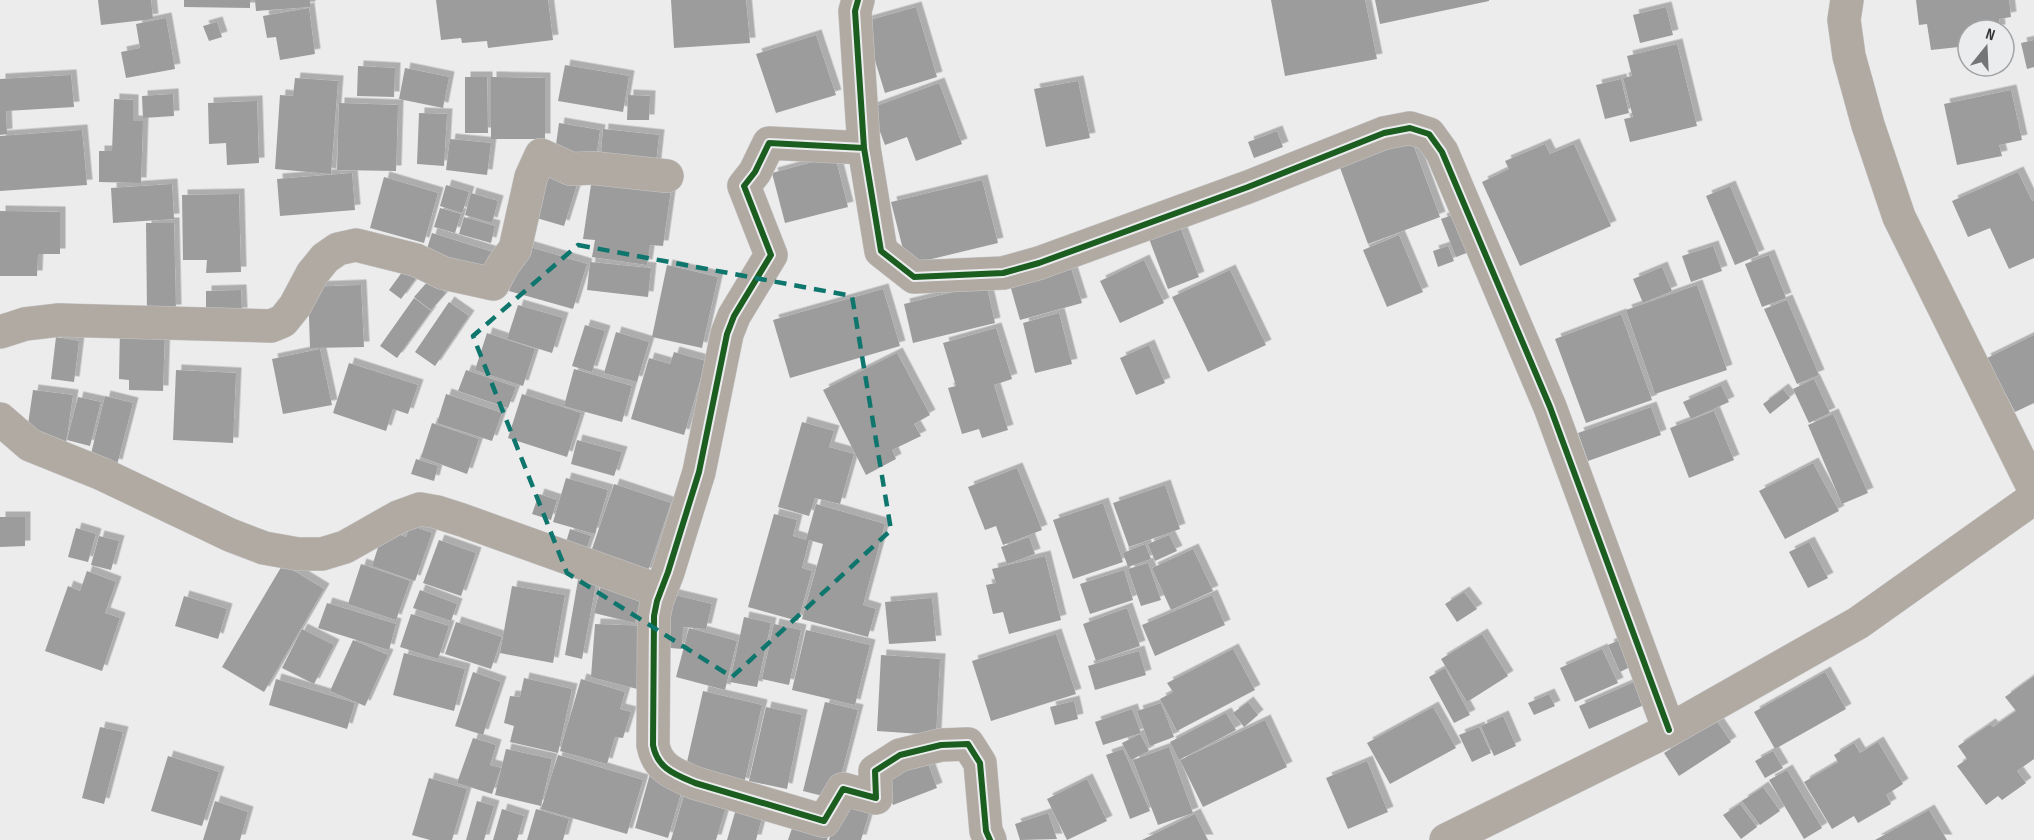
<svg xmlns="http://www.w3.org/2000/svg" width="2034" height="840" font-family="'Sofia Sans Condensed',sans-serif">
  <style>
    .building { fill: #9d9c9c; filter: url(#shadow) }
    .lines { fill: none; stroke-linecap: round; stroke-linejoin: round }
    .minor-casing { stroke: #c7c7c8; stroke-width: 34 }
    .minor { stroke: #b1aaa2; stroke-width: 33 }
    .cycleway-casing { stroke: #ebecee; stroke-width: 10 }
    .cycleway { stroke: #1b5e20; stroke-width: 6 }
    .marked { fill: none; stroke: #0f766e; stroke-width: 4.5; stroke-dasharray: 12 8; stroke-linejoin: round }
  </style>
  <defs>
    <filter id="shadow"><feDropShadow dx="5.5" dy="-5.5" stdDeviation="0" flood-color="#0004"/></filter>
  </defs>
  <rect width="100%" height="100%" fill="#ececed"/>
  <path class="building" d="M98 0H151L153 19 101 25Z
    M184 0H250V8L184 7Z
    M255 0H310V7L256 11Z
    M436 0H548L553 40 488 48 487 41 462 43 461 38 441 40Z
    M671 0H746L750 43 674 48Z
    M1271 0H1365L1377 59 1285 76Z
    M1375 0H1489V1L1380 24Z
    M1916 0H2009L2011 17 1999 19 2000 30H1968V46L1931 50 1927 24 1919 25Z
    M916 7 937 77 885 93 863 22Z
    M1666 7 1673 35 1640 43 1633 15Z
    M309 8 315 54 280 60 276 37 267 38 263 16Z
    M166 18 175 69 126 78 121 52 140 48 136 24Z
    M217 22 222 37 209 41 203 26Z
    M816 35 836 95 776 113 756 54Z
    M2034 40V67L2027 69 2021 43Z
    M1677 44 1697 126 1630 142 1624 119 1633 117 1623 78 1632 76 1627 56Z
    M565 65 629 76 623 112 558 101Z
    M358 66 395 68 394 97 357 96Z
    M405 68 449 77 443 108 399 99Z
    M71 75 74 107 6 111 7 134 0 135V79Z
    M465 77H487L488 133H465Z
    M491 77 545 78V139H491Z
    M295 78 338 81 331 174 275 169 280 95 293 96Z
    M1621 79 1629 113 1605 119 1596 85Z
    M1078 81 1090 138 1046 147 1034 89Z
    M939 83 962 144 916 161 907 137 885 145 871 108Z
    M2011 90 2022 140 1999 145 2002 156 1957 165 1944 104Z
    M173 94 174 116 143 118 142 96Z
    M628 95 650 96 649 120H627Z
    M114 99 133 100V121H143L141 183 99 182V151H112Z
    M257 101 259 163 227 165 226 143 209 144 208 103Z
    M339 103 398 105 396 171 337 170Z
    M419 113 447 114 444 166 417 164Z
    M559 123 600 130 595 166 554 159Z
    M603 129 659 135 655 172 600 166Z
    M82 130 87 185 0 191V136Z
    M1277 131 1283 147 1254 158 1248 142Z
    M450 139 491 143 487 175 446 170Z
    M1411 139 1440 217 1368 244 1339 165Z
    M1545 144 1550 154 1574 144 1611 226 1520 266 1482 182 1509 169 1505 161Z
    M835 156 848 207 785 223 772 173Z
    M549 166 580 175 564 226 533 217Z
    M2018 172 2032 201 2034 200V258L2009 269 1990 228 1968 237 1952 201Z
    M352 173 355 210 280 216 277 179Z
    M384 177 438 193 424 243 370 228Z
    M592 178 671 189 663 246 650 245 647 265 592 257 595 240 583 239Z
    M982 180 998 243 907 265 891 202Z
    M172 184 174 219 113 223 111 188Z
    M446 185 469 192 462 213 440 206Z
    M1730 186 1759 255 1735 265 1706 196Z
    M471 193 498 201 492 223 465 215Z
    M239 194 241 272 206 273 207 260H183L182 195Z
    M440 208 461 214 455 233 434 227Z
    M0 211 60 212V254H38L37 276H0Z
    M1458 213 1472 251 1456 257 1441 219Z
    M464 217 495 226 491 243 459 234Z
    M146 223H174L176 310 147 311Z
    M1179 224 1199 277 1168 289 1148 236Z
    M432 233 496 253 487 281 423 261Z
    M1399 235 1423 292 1387 307 1363 250Z
    M523 245 587 264 573 309 509 291Z
    M1448 246 1454 261 1438 267 1433 251Z
    M1713 246 1722 271 1691 282 1682 256Z
    M1769 255 1786 298 1762 307 1745 264Z
    M1144 260 1164 303 1120 323 1100 281Z
    M590 262 651 268 648 297 587 290Z
    M408 264 420 273 401 299 389 290Z
    M667 265 718 277 702 348 652 337Z
    M1662 267 1672 291 1643 303 1633 279Z
    M1071 268 1082 303 1020 320 1010 285Z
    M1230 270 1266 345 1208 372 1172 297Z
    M430 279 446 293 431 310 414 297Z
    M986 284 995 323 913 343 904 304Z
    M361 285 364 347 310 348 308 287Z
    M1697 285 1727 370 1655 394 1626 310Z
    M883 289 900 346 790 378 773 320Z
    M241 290 242 313 206 314V291Z
    M414 298 431 311 397 358 380 346Z
    M1787 300 1819 375 1797 384 1764 309Z
    M449 302 469 316 435 366 415 352Z
    M518 305 563 318 552 353 507 339Z
    M1059 313 1072 364 1035 373 1023 323Z
    M1621 314 1652 400 1586 423 1555 339Z
    M585 325 605 331 592 372 572 366Z
    M120 327 165 328 163 391 129 390V380L119 379Z
    M996 328 1012 379 994 385 1008 430 982 438 979 429 962 434 948 388 956 386 943 343Z
    M616 332 649 342 637 382 604 373Z
    M487 333 535 349 523 386 475 370Z
    M2034 335V403L2015 412 2005 393 2003 395 1985 359Z
    M56 337 79 341 74 382 51 379Z
    M1149 345 1165 383 1136 395 1120 358Z
    M320 349 332 405 283 414 272 359Z
    M674 352 706 361 684 435 631 419 649 358 670 364Z
    M897 353 930 415 914 424 921 436 892 450 896 459 866 475 823 390Z
    M349 363 418 385 408 414 393 409 386 431 333 413Z
    M574 369 632 386 622 422 564 406Z
    M176 370 236 373 233 443 173 440Z
    M466 370 516 387 508 408 458 391Z
    M1814 379 1830 413 1809 423 1793 389Z
    M1721 385 1729 402 1691 419 1683 402Z
    M1783 389 1790 398 1770 414 1763 404Z
    M33 390 73 395 66 444 26 438Z
    M446 394 502 413 492 441 437 423Z
    M522 394 581 413 567 457 508 438Z
    M105 396 133 403 117 465 90 458Z
    M78 397 101 402 90 446 67 440Z
    M1651 407 1661 435 1588 461 1578 433Z
    M1714 411 1734 460 1689 478 1670 428Z
    M1833 414 1868 493 1842 504 1808 425Z
    M802 422 834 431 829 447 854 454 840 504 815 498 809 516 778 507Z
    M432 423 479 439 467 474 421 457Z
    M577 440 622 452 614 476 571 464Z
    M416 459 438 466 434 481 411 474Z
    M1813 463 1839 511 1785 539 1759 491Z
    M1017 468 1042 530 1003 545 996 526 985 530 968 487Z
    M566 478 608 490 595 534 553 522Z
    M614 484 671 503 647 574 590 555Z
    M1165 485 1180 529 1129 547 1113 503Z
    M539 494 557 500 551 520 532 514Z
    M1103 503 1123 562 1073 579 1053 520Z
    M816 504 885 524 863 605 876 609 868 637 802 619 823 544 809 540 802 568 812 571 798 621 748 607 774 514 797 520 793 536 806 540Z
    M0 517H25V546L0 547Z
    M410 525 432 533 415 581 372 566 384 529 406 537Z
    M76 528 96 534 88 562 68 557Z
    M570 529 591 536 584 556 564 549Z
    M1169 535 1177 551 1155 561 1148 544Z
    M99 536 119 541 111 570 91 565Z
    M1029 537 1035 554 1007 564 1001 547Z
    M439 540 476 553 461 596 423 583Z
    M1809 542 1828 578 1808 588 1789 552Z
    M1145 544 1151 559 1128 567 1123 553Z
    M1193 549 1213 591 1171 610 1152 568Z
    M1045 556 1061 620 1009 634 1003 612 993 614 986 585 996 583 992 569Z
    M1148 563 1161 600 1141 606 1128 569Z
    M283 564 324 589 264 692 222 667Z
    M361 564 410 581 396 620 348 604Z
    M1124 570 1133 600 1090 614 1080 584Z
    M87 571 116 582 105 613 120 618 102 671 45 651 68 586 80 591Z
    M578 580 596 584 582 659 565 655Z
    M601 585 642 595 635 623 594 613Z
    M512 586 565 595 553 663 500 653Z
    M420 590 457 604 451 621 413 608Z
    M662 592 712 604 706 629 683 627 682 649 659 647Z
    M1464 592 1477 609 1457 622 1445 604Z
    M1212 595 1225 625 1155 656 1142 625Z
    M184 596 227 609 218 639 175 626Z
    M932 598 936 641 889 644 885 602Z
    M327 603 396 624 389 650 318 628Z
    M1127 608 1140 646 1096 661 1083 624Z
    M411 614 449 626 438 659 400 647Z
    M744 617 771 623 757 687 730 682Z
    M456 622 502 637 491 669 445 654Z
    M595 624 646 626 645 691 591 677Z
    M774 624 801 630 789 685 762 679Z
    M689 628 737 641 725 690 676 677Z
    M302 629 334 645 314 684 282 668Z
    M806 630 870 645 855 705 792 690Z
    M1056 634 1076 694 991 721 972 661Z
    M1482 634 1508 676 1467 702 1441 659Z
    M1624 638 1636 664 1620 672 1608 645Z
    M353 640 388 655 365 706 330 691Z
    M1233 649 1255 690 1177 731 1160 699 1173 692 1167 683Z
    M1602 649 1618 683 1575 702 1560 668Z
    M1139 651 1146 675 1095 690 1088 666Z
    M404 653 465 669 454 711 393 695Z
    M881 655 940 659 936 735 877 731Z
    M1445 668 1470 715 1454 723 1429 677Z
    M473 672 501 682 483 735 455 726Z
    M1825 672 1846 709 1775 749 1754 712Z
    M2034 676V759L2017 771 2026 783 2002 800 1998 796 1986 805 1957 766 1967 759 1958 746 1990 724 1993 727 2016 711 2005 697Z
    M524 678 572 689 558 753 510 742 514 726 504 723 510 696 520 697Z
    M276 679 355 703 347 729 269 705Z
    M581 679 625 692 620 709 631 712 623 738 615 737 607 764 560 751Z
    M1634 682 1644 705 1589 729 1579 706Z
    M703 691 762 705 744 784 685 771Z
    M1549 694 1555 706 1534 715 1528 703Z
    M1074 701 1078 719 1055 725 1050 707Z
    M825 702 858 710 835 799 803 791Z
    M1248 702 1258 715 1244 727 1233 713Z
    M1161 703 1174 737 1150 746 1137 711Z
    M766 707 802 715 787 789 749 781Z
    M1433 707 1456 748 1390 784 1367 743Z
    M1132 709 1141 733 1103 745 1095 722Z
    M1226 713 1236 730 1179 760 1170 742Z
    M1503 716 1516 746 1494 756 1481 726Z
    M1265 720 1287 767 1203 807 1180 760Z
    M1716 720 1731 742 1679 776 1664 753Z
    M100 727 123 732 104 804 82 798Z
    M1479 727 1491 753 1472 762 1459 735Z
    M1140 734 1149 751 1131 760 1122 743Z
    M473 738 496 745 490 765 501 768 492 794 457 783Z
    M1878 742 1903 784 1886 795 1891 804 1858 823 1854 816 1832 829 1804 782 1838 762 1834 755 1854 743 1860 753Z
    M1169 747 1193 813 1158 825 1133 760Z
    M506 749 552 759 541 806 495 795Z
    M1123 749 1150 811 1130 819 1106 755Z
    M1773 751 1783 768 1765 778 1755 761Z
    M558 755 643 780 627 834 541 809Z
    M168 756 219 772 202 826 151 811Z
    M926 758 937 788 893 805 882 774Z
    M1367 761 1388 812 1348 829 1326 778Z
    M1787 770 1822 828 1804 839 1769 780Z
    M650 774 684 783 668 838 635 828Z
    M429 778 467 789 452 840H430L412 835Z
    M1087 779 1107 821 1067 840 1047 799Z
    M1763 787 1780 811 1760 825 1742 801Z
    M686 788 728 800 716 840H671Z
    M843 791 873 800 861 840H829Z
    M215 801 248 812 240 840H203Z
    M477 801 494 806 484 840H466Z
    M738 802 764 810 756 840H727Z
    M1740 804 1757 827 1741 839 1723 815Z
    M502 809 524 816 517 840H493Z
    M536 809 569 819 563 840H527Z
    M1929 810 1947 840H1875Z
    M1048 813 1057 839 1020 840 1015 824Z
    M1195 814 1208 840H1142Z
    M795 819 830 831 827 840H788Z"/>
  <g class="lines">
    <g class="minor-casing">
      <path id="minor" d="M858 0 855 11 864 148 881 251 914 277 1003 273 1039 263 1248 187 1384 133 1410 128 1429 134 1442 152 1550 407 1669 730
        M1847 0 1844 20 1849 56 1868 125 1899 217 2034 489
        M864 148 769 143 755 172 744 186 771 255 734 316 727 334 699 472 668 572 657 601 654 616 653 745C657 768 674 774 695 783L824 821 843 789 876 798 875 771 900 755 941 745 968 744 980 763 986 831 990 840
        M0 332 25 324 59 320 271 326 283 321 295 306 312 274 325 258 338 249 356 245 416 260 443 273 493 284 503 265 515 249 531 177 541 155 571 169 593 168 667 176
        M0 419 30 445 102 474 230 535 264 548 298 554H322L345 547 398 517 420 509 437 512 462 520 660 591
        M1446 840 1669 730 1858 623 2034 498"/>
    </g>
    <use href="#minor" class="minor"/>
    <g class="cycleway-casing">
      <path id="cycleway" d="M858 0 855 11 864 148 881 251 914 277 1003 273 1039 263 1248 187 1384 133 1410 128 1429 134 1442 152 1550 407 1669 730
        M864 148 769 143 755 172 744 186 771 255 734 316 727 334 699 472 668 572 657 601 654 616 653 745C657 768 674 774 695 783L824 821 843 789 876 798 875 771 900 755 941 745 968 744 980 763 986 831 990 840"/>
    </g>
    <use href="#cycleway" class="cycleway"/>
  </g>
  <path class="marked" d="M578 245 852 296 891 530 732 677 567 573 473 336Z"/>
  <g transform="translate(1986 48) rotate(18)"><circle r="28" fill="#ebecee" stroke="#a2a3a4" stroke-width="1.5"/>
  <path d="M0-4.5L10 22L0 15L-10 22Z" fill="#747576"/>
  <text y="-9" font-size="16" font-weight="bold" text-anchor="middle" fill="#343536">N</text>
  </g>
</svg>
